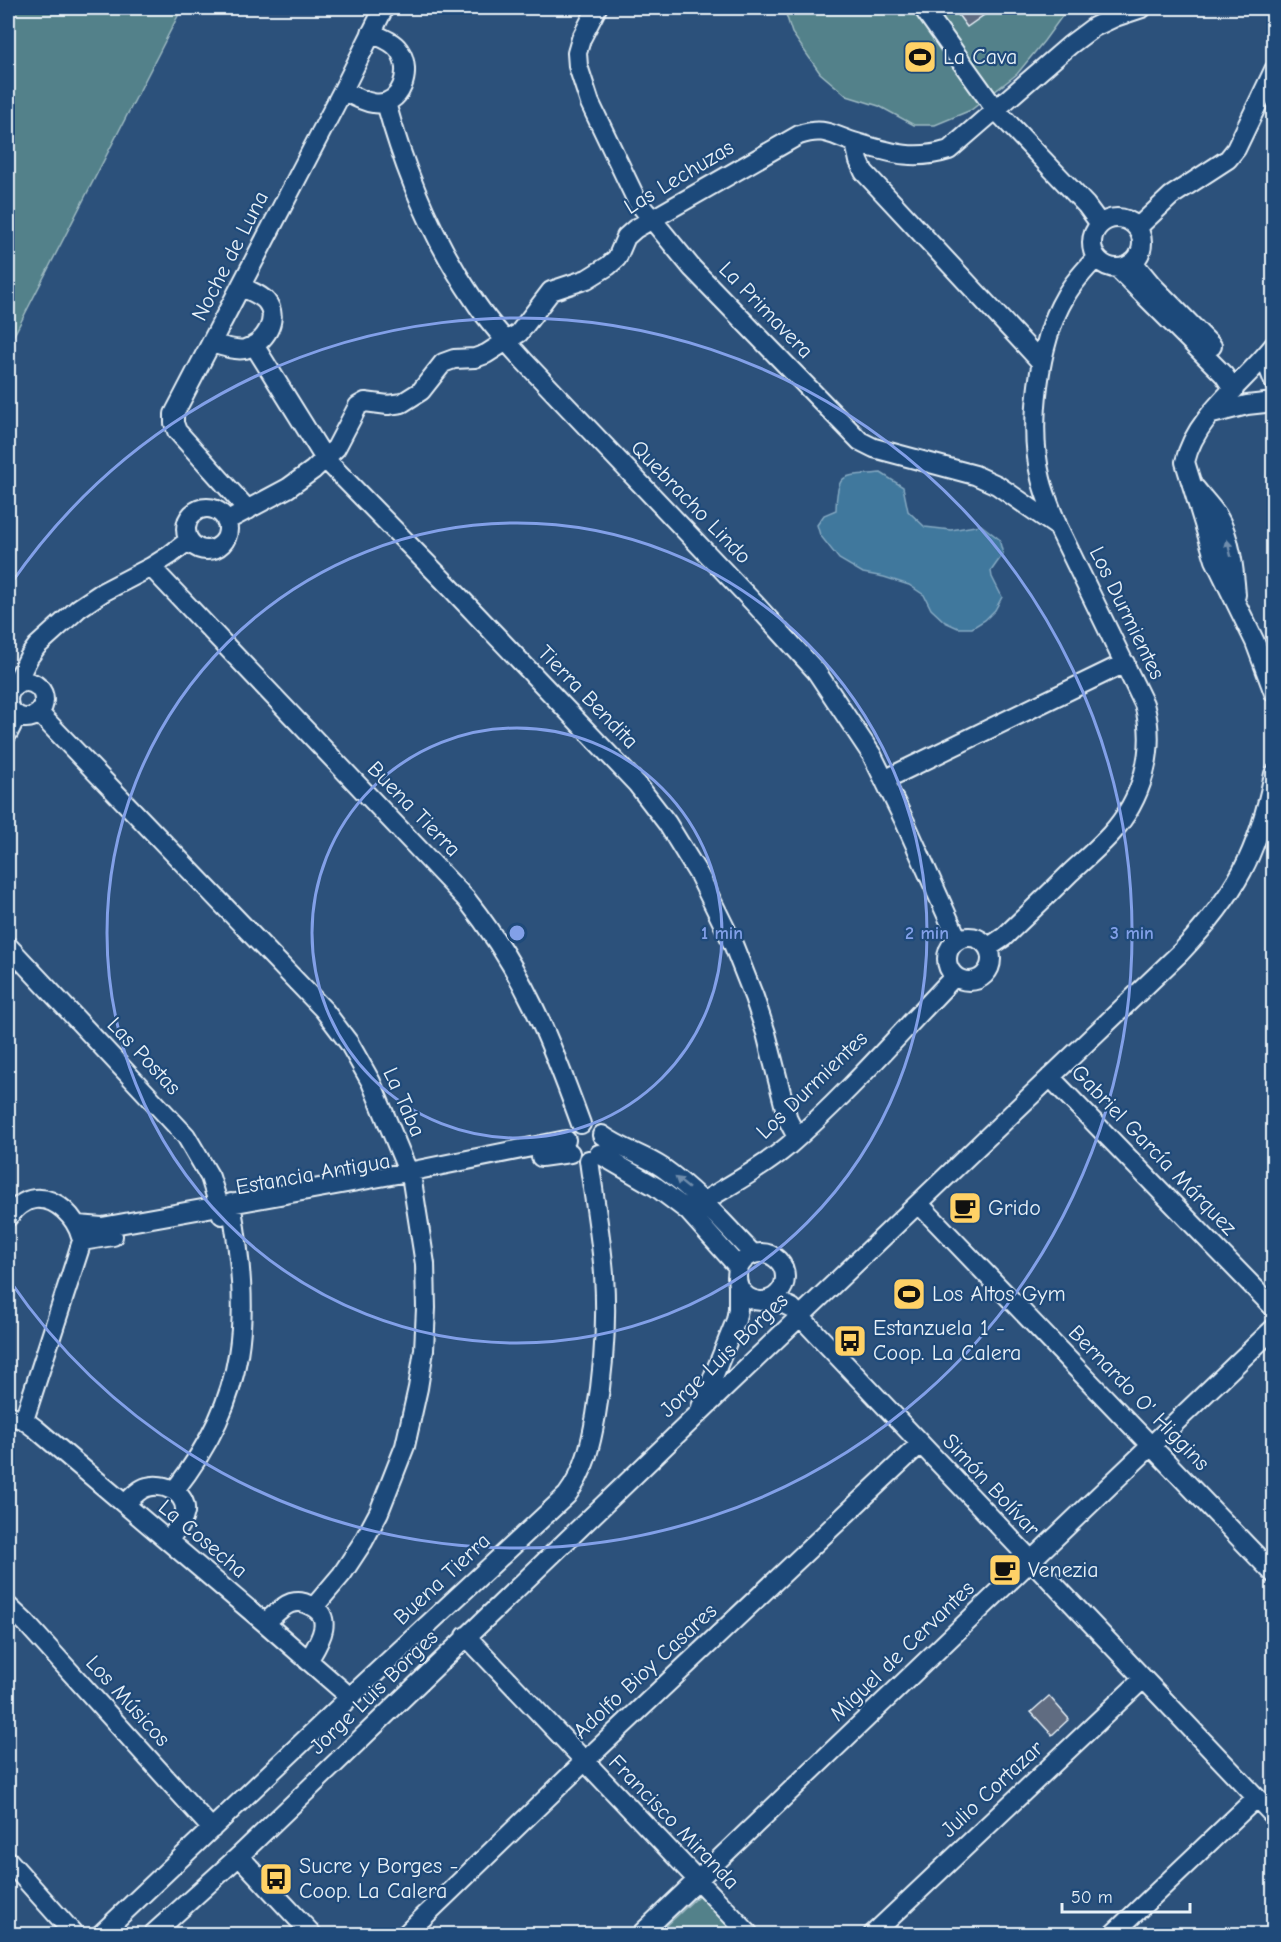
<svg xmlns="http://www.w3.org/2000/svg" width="1281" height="1942" font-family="'Comic Neue',sans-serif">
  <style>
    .green { fill: #52818a; stroke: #9db9c1; stroke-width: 1.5 }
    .water { fill: #41789d; stroke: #84a8c1; stroke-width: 1.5 }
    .building { fill: #616c81; stroke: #e8f1f8; stroke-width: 1.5 }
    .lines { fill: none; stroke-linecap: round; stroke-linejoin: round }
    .minor-casing { stroke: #e8f1f8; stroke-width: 22 }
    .minor { stroke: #1f4a7a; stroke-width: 18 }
    .oneway { fill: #6f8dac }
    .ring { fill: none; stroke: #82a0e8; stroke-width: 3 }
    .labels { text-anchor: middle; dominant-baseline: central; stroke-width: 4.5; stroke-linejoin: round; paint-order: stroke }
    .poi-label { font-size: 22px; fill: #e8f1f8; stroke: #1f4a7a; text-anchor: start }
    .street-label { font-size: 22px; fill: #e8f1f8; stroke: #1f4a7a }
    .centre { fill: #82a0e8; stroke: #1f4a7a; stroke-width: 3 }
    .ring-label { font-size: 18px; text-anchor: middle; font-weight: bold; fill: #82a0e8; stroke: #1f4a7a; stroke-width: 4.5; stroke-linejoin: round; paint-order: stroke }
  </style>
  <rect width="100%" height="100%" fill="#2c517b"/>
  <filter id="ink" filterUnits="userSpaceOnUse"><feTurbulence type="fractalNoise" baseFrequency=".0167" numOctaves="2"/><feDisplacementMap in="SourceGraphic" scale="12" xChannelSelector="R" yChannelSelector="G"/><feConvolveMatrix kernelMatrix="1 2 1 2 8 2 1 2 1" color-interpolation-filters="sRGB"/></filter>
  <g filter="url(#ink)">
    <path class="green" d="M8 8H182L8 347Z
      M784 8H1068L1044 41 1017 74 971 110 935 125H914L879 106 847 96 820 73 792 33Z
      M701 1893 741 1934H658Z"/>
    <path class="water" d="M881 473 903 487 908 511 925 527 951 530 981 525 999 539 1003 554 991 571 992 577 1002 597 995 610 985 620 972 628H958L945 622 931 609 924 595 909 585 884 577 863 573 839 559 820 535 817 525 824 515 836 510C837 469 844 477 881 473Z"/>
    <path class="building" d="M953 8H994L967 27Z
      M1049 1696 1069 1719 1052 1735 1031 1712Z"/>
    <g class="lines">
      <g class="minor-casing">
        <path id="minor" d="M597 8 581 39 577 53 578 66 590 103 637 201 692 268 860 441 874 448 975 475 997 485 1058 527
          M923 8 995 109 1086 205 1100 224
          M343 90C352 95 363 102 373 103 402 108 413 70 399 50 393 41 380 37 371 33
          M386 103C405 172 433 240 474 300 488 322 506 341 524 361L755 604 816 671 872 755 905 822 958 940
          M855 143 859 161 864 172 1041 362
          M1092 243a25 25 0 1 1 50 0a25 25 0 1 1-50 0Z
          M1137 228 1171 196 1228 159 1236 149 1274 70
          M1133 262 1152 285 1212 346
          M1117 268 1224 375 1234 390
          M212 343C222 346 234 351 245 349 264 344 281 319 266 301 260 294 249 291 241 286
          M254 345 325 459 450 587 637 784 667 823 699 875 733 944 754 997 766 1033 788 1120 797 1137
          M1274 345C1245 382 1195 416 1185 462L1215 560 1255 642 1274 693
          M1271 349 1269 369 1274 382
          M1212 414 1247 405 1274 402
          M1196 489C1203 498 1211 506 1217 515 1231 538 1234 569 1236 595
          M186 529a21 21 0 1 1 42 0a21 21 0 1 1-42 0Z
          M248 510 177 431 174 423V414L343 90 384 8
          M226 521 288 488 313 470 336 448 358 406 365 402 388 405 402 403 421 391 443 363 454 359 475 358 486 354 519 333 551 291 587 279 608 266 617 258 626 237 635 229 799 135C826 126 832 136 857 143 891 153 914 161 949 150L1070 45 1094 27 1115 17 1142 8
          M151 567 467 900C524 972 550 1039 581 1124
          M8 700a18 18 0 1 1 36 0a18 18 0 1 1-36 0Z
          M14 687 29 657 37 646 79 608 103 592 151 567 170 555 189 540
          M39 713 324 1010 349 1043 371 1082 412 1181 425 1264 426 1308 424 1350 418 1388 405 1446 379 1512 363 1542 342 1574 314 1607
          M8 733 17 715
          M884 780 1125 663
          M947 959a22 22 0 1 1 44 0a22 22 0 1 1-44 0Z
          M8 946 186 1136 210 1177 222 1215
          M989 947 1004 937C1026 916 1048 895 1070 873 1083 861 1097 849 1110 835 1142 800 1157 750 1144 704L1058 527C1052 511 1045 496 1041 479 1028 427 1038 343 1065 297 1073 282 1085 270 1096 258
          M1050 1077 1274 1308
          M602 1135C621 1149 644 1155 663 1168 697 1192 724 1224 753 1254
          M599 1154 656 1187 688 1211 739 1268
          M541 1157 570 1153
          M919 1204 1274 1574
          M688 1211C721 1190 758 1171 788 1146 847 1095 900 1033 954 977
          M8 1217C15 1209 23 1200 35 1199 57 1197 76 1218 81 1237
          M78 1225 102 1227 408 1172 566 1140
          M82 1241 113 1236
          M737 1277a24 24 0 1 1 48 0a24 24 0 1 1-48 0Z
          M773 1299 792 1308 1274 1816
          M701 1407 736 1320 738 1309V1284
          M8 1415 24 1420 36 1429 265 1623 350 1697
          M24 1420 82 1241
          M174 1491C249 1395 251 1318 231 1203
          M125 1504C131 1498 139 1489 147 1487 164 1482 187 1493 185 1512 183 1524 174 1532 168 1541
          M8 1606 26 1623 212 1829
          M265 1623C273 1616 282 1606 291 1603 299 1601 303 1602 309 1605 337 1617 318 1644 308 1661
          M466 1636 749 1934
          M239 1856 312 1934
          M8 1860 74 1934
          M101 1934 350 1697 567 1495C585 1471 591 1444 596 1415 604 1368 607 1321 604 1274 601 1236 594 1198 589 1160
          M153 1934 239 1856C551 1554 866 1253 1180 953 1236 894 1258 854 1274 774
          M406 1934 584 1762 920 1444
          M641 1934 1274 1328
          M873 1934 1143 1679
          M1113 1934 1256 1798"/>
      </g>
      <use href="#minor" class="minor"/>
    </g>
    <defs><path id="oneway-solid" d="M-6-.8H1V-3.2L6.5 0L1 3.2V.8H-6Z" transform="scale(1.5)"/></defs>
    <g class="oneway">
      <use href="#oneway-solid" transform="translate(1229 548) rotate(-104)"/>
      <use href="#oneway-solid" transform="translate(682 1183) rotate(-141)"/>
    </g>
  </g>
  <g class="ring">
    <circle cx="517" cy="933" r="205"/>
    <circle cx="517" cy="933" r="410"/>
    <path d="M10 585A615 615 0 1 1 10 1281"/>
  </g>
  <defs>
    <g id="stadium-square" transform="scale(1.725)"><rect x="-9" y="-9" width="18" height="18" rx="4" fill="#ffd166" stroke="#1f4a7a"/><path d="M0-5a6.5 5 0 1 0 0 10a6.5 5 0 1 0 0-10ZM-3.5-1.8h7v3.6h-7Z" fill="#111"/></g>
    <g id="cafe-square" transform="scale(1.725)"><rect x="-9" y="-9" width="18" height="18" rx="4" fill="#ffd166" stroke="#1f4a7a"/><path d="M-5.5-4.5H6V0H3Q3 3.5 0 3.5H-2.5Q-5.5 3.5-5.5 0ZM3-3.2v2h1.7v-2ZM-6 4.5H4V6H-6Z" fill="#111"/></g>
    <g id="bus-square" transform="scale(1.725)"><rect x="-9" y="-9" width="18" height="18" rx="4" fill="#ffd166" stroke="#1f4a7a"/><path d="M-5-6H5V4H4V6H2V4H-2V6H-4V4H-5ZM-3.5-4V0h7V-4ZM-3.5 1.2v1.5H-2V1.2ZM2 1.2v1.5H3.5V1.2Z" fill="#111"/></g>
  </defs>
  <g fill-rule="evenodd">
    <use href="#stadium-square" x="920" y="57"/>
    <use href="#cafe-square" x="965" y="1208"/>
    <use href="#stadium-square" x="909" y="1294"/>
    <use href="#bus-square" x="850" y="1341"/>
    <use href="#cafe-square" x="1005" y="1570"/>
    <use href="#bus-square" x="276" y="1879"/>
  </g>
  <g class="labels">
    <g class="poi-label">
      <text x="943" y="57">La Cava</text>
      <text x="988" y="1208">Grido</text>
      <text x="932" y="1294">Los Altos Gym</text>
      <text x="873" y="1328">Estanzuela 1 -<tspan x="873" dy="25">Coop. La Calera</tspan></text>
      <text x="1028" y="1570">Venezia</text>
      <text x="299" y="1866">Sucre y Borges -<tspan x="299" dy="25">Coop. La Calera</tspan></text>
    </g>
    <g class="street-label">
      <text transform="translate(679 177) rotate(-31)">Las Lechuzas</text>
      <text transform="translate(230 256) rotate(-63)">Noche de Luna</text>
      <text transform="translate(766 310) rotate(46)">La Primavera</text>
      <text transform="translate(691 502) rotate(46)">Quebracho Lindo</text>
      <text transform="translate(1127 613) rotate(64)">Los Durmientes</text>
      <text transform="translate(588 697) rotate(46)">Tierra Bendita</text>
      <text transform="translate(414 809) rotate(46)">Buena Tierra</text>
      <text transform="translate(144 1056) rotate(47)">Las Postas</text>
      <text transform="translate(812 1085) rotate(-44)">Los Durmientes</text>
      <text transform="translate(404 1102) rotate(66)">La Taba</text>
      <text transform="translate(1154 1150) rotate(46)">Gabriel García Márquez</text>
      <text transform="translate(313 1174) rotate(-10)">Estancia Antigua</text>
      <text transform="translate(724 1355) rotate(-44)">Jorge Luis Borges</text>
      <text transform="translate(1139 1398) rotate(46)">Bernardo O' Higgins</text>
      <text transform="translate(991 1485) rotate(47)">Simón Bolívar</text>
      <text transform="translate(203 1539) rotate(40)">La Cosecha</text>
      <text transform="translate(442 1579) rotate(-43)">Buena Tierra</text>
      <text transform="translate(902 1651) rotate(-44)">Miguel de Cervantes</text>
      <text transform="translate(645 1671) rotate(-43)">Adolfo Bioy Casares</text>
      <text transform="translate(374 1692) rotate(-44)">Jorge Luis Borges</text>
      <text transform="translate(128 1701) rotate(48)">Los Músicos</text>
      <text transform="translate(992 1789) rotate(-43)">Julio Cortazar</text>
      <text transform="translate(674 1822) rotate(46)">Francisco Miranda</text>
    </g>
  </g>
  <circle cx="517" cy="933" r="9" class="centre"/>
  <g class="ring-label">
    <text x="722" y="939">1 min</text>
    <text x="927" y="939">2 min</text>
    <text x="1132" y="939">3 min</text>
  </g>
  <rect width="1281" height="1942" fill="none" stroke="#1f4a7a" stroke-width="30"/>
  <rect x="15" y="15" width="1251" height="1912" fill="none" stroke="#e8f1f8" stroke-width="2" filter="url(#ink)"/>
  <path d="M1062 1903v9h128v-9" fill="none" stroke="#e8f1f8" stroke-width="3"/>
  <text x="1071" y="1903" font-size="18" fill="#e8f1f8" stroke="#1f4a7a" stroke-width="4.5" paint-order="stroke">50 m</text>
</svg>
